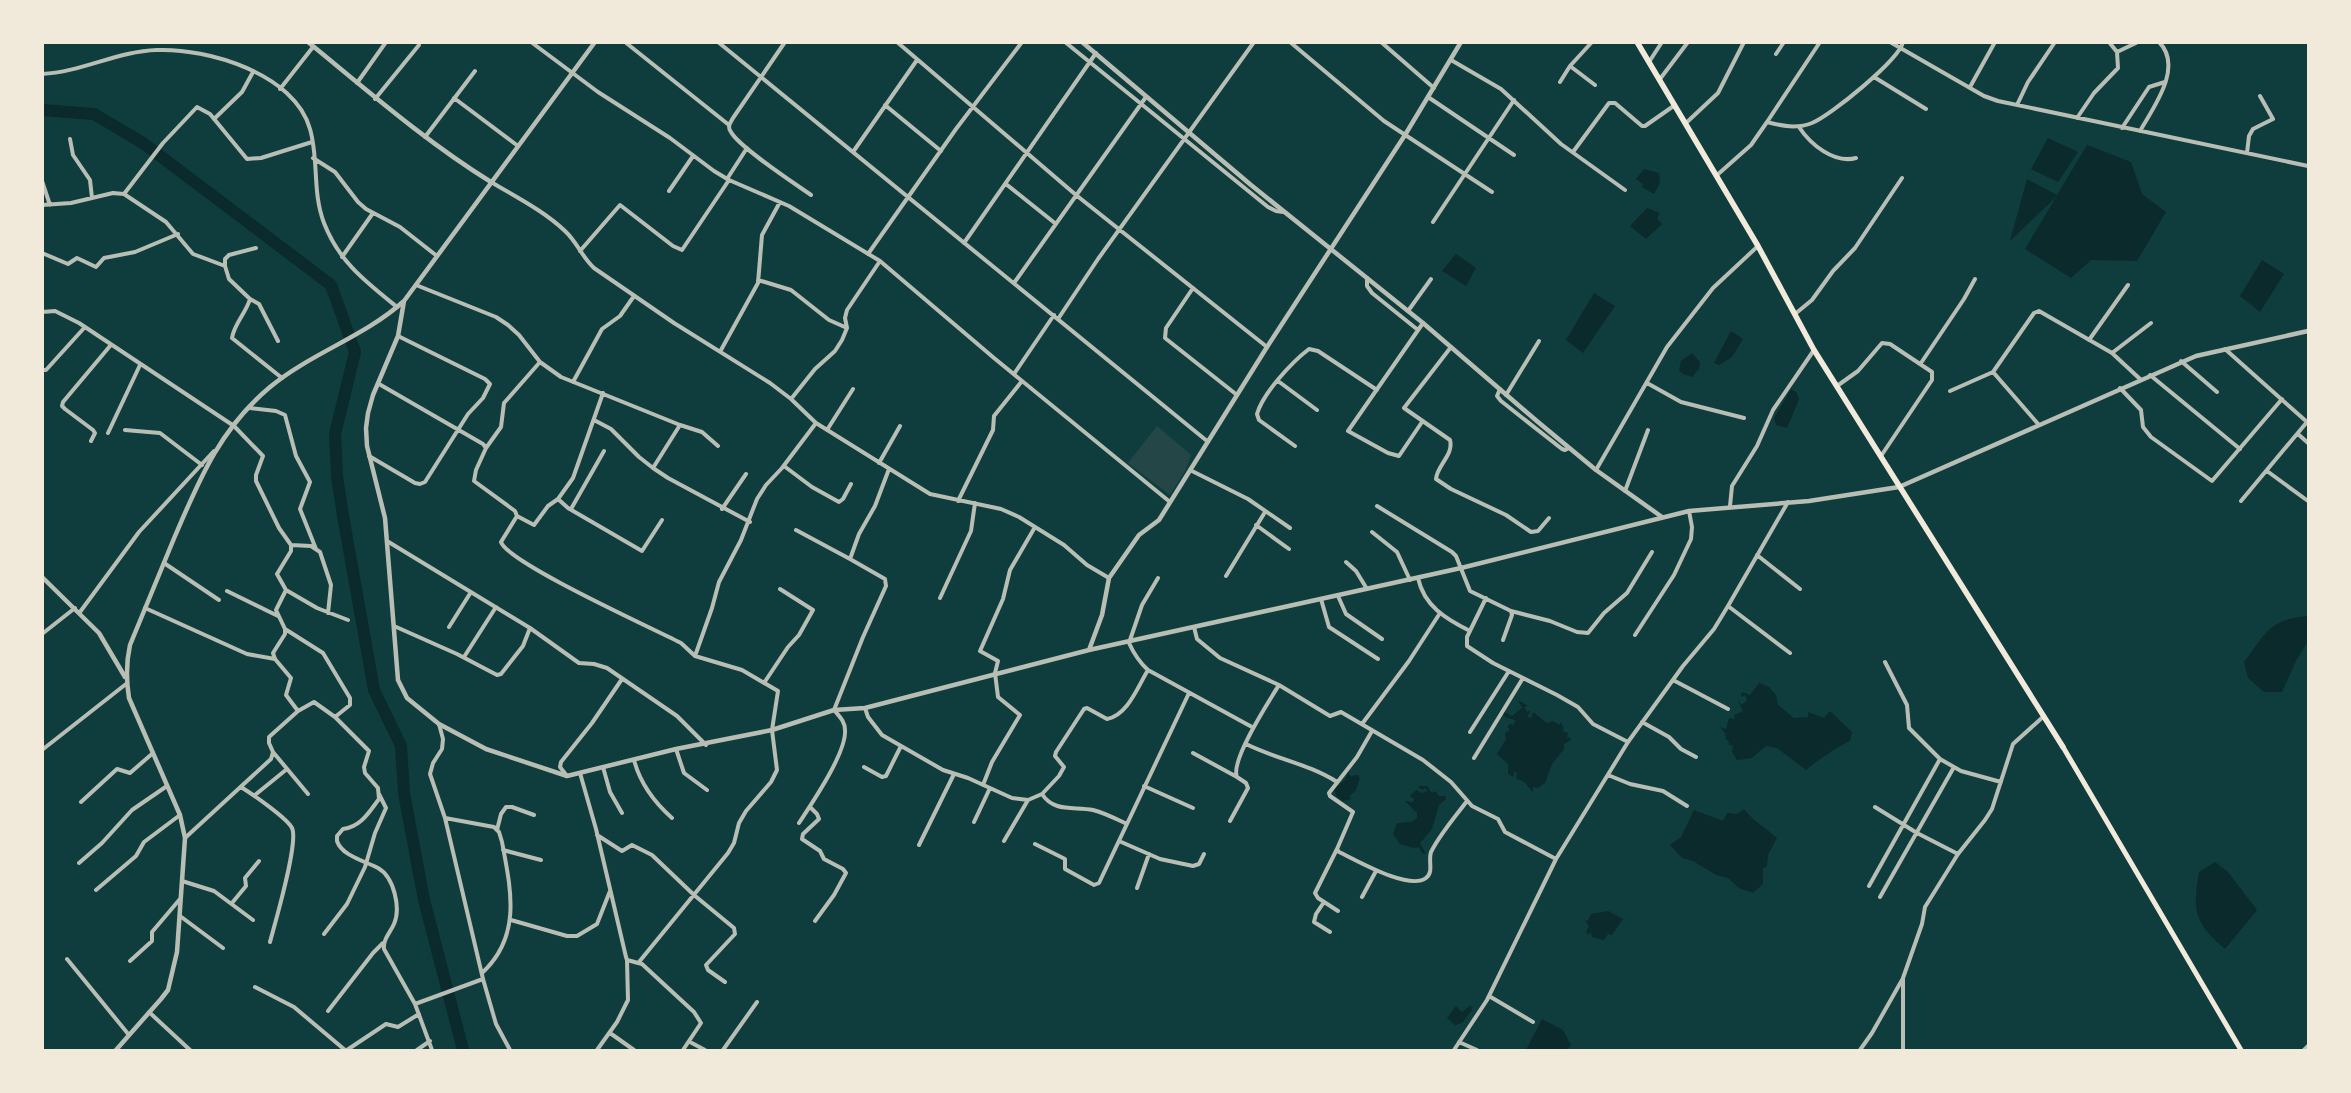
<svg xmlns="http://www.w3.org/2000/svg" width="2351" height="1093" font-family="Mulish,sans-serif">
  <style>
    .green { fill: #244646 }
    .water { fill: #0a2a2b }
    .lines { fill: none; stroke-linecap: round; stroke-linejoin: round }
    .river { stroke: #0a2a2b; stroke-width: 12 }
    .minor { stroke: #b8beb3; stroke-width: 4 }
    .tertiary { stroke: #b8beb3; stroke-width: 4.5 }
    .secondary { stroke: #f1e9da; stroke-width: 5 }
    .primary { stroke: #f1e9da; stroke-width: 5.5 }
  </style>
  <rect width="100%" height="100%" fill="#0f3d3e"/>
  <path class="green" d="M1157 426 1191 455 1186 469 1170 495 1128 463Z"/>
  <path class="water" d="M2048 138 2078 152 2058 182 2031 169Z
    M2087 145 2131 162 2142 194 2166 212 2137 261 2091 260 2071 278 2025 249 2056 197 2010 241 2027 179 2057 195Z
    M1644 169 1659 173 1660 183 1654 194 1642 187 1643 184 1636 179Z
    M1647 208 1660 213 1657 218 1662 224 1646 239 1630 226Z
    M1456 254 1476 268 1466 286 1442 271Z
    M2262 260 2284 274 2260 312 2240 296Z
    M1594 293 1615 306 1583 353 1566 340Z
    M1731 331 1743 339 1732 357 1719 365 1714 363Z
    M1692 353 1700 362 1699 369 1692 377 1683 374 1679 370 1681 361Z
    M1791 389 1797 393 1799 399 1787 428 1776 425 1774 418Z
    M2307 616 2308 641 2296 661 2282 692H2264L2248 678 2244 662C2266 633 2268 620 2307 616Z
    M1759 683 1769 687 1776 695 1778 705 1794 718 1808 717V712L1824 718 1830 711 1852 732 1850 741C1840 745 1814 763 1806 770L1777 748 1766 746 1752 758 1737 760 1732 752 1733 746 1727 744 1730 743 1726 739 1725 733 1720 727 1726 729 1729 718 1735 719 1734 715 1743 711 1738 701 1742 705 1747 700 1745 695 1742 697 1741 695 1742 692 1750 695Z
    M1518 700 1528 706 1524 707 1527 712 1531 710 1527 717 1531 718 1533 712 1547 723 1553 721 1559 725 1561 722 1564 729 1562 731 1568 733 1567 738 1570 737 1571 740 1564 744V749L1552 764 1545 783 1538 788 1533 787V792L1523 781 1516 779 1517 773 1514 772V777L1508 774V764L1497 754 1506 739 1505 733 1510 730 1507 727 1510 724 1514 725 1515 720 1505 717 1501 710 1512 716 1522 708Z
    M1348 772 1350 776 1357 775 1360 778 1356 790 1349 797 1352 799 1343 801 1337 797 1334 789 1346 779Z
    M1418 786H1427L1432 793 1435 791 1439 796H1446V799L1439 805 1432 829 1420 843 1426 854 1422 853 1419 847 1414 848 1400 844 1393 834 1397 823 1411 822 1417 818V813L1405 801 1413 802 1414 799 1410 796 1416 790 1422 793 1427 791 1426 788 1422 790Z
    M1744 809C1753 821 1766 828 1777 838L1768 855 1767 866 1763 869V884L1753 893 1739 888 1728 878 1716 875 1693 861 1682 858 1670 845 1681 837 1694 810 1723 821 1727 813 1737 814Z
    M2215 862 2228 872 2257 910 2225 949C2195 923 2192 911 2199 872Z
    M1608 911 1623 919 1612 935 1608 934 1604 940 1592 937 1591 932 1588 935 1586 931 1589 927 1585 920 1588 921 1591 914Z
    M1471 1005 1472 1010 1462 1023 1455 1025 1447 1018 1456 1006 1462 1012Z
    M1542 1019 1563 1030 1571 1045 1567 1050H1526Z"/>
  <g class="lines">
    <path class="river" d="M42 110 94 114 143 143 331 285 355 352 335 434 337 476 343 516 374 690 401 746 404 793 424 900 463 1050"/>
    <path class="minor" d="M531 42 598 92 670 138 714 171 729 180 789 206 880 261 994 358 1170 502
      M625 42 729 125
      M718 42 1207 441
      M785 42 733 118C730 123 727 127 731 132 739 147 794 183 811 195
      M897 42 1076 195 1267 347
      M1065 42 1268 207 1276 211 1283 212
      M1290 42 1384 121 1492 192
      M1381 42 1434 88
      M1890 42 1984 96 1998 101 2308 166
      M2117 52 2138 42
      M1776 54 1784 42
      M1451 60 1501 89 1561 144 1625 190
      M1649 62 1662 42
      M1570 66 1595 85
      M42 74C82 72 118 51 157 50 208 48 295 74 310 129 319 160 312 192 324 223 339 262 366 282 397 307
      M1874 77 1926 109
      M1660 79 1688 42
      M1560 82 1570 66 1592 42
      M357 83 386 42
      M1970 87 1995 42
      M280 89 313 47
      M1428 97 1514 155
      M454 98 518 146
      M375 99 419 45
      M885 105 941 151
      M2017 105 2028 82 2055 42
      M2077 118 2094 93 2118 68 2117 52 2109 42
      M214 119 242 92 253 72
      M1767 122 1820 42
      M1686 123 1718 93 1744 42
      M1799 127C1810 144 1834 164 1856 158
      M2122 128 2149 87 2165 82
      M2140 131C2153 108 2184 67 2159 42
      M425 137 475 71
      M70 139 73 155 90 180 92 198
      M853 152 917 60
      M1573 152 1609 103H1615L1642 126H1645L1675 105
      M2247 153 2249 136 2253 129 2273 119 2260 96
      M313 158 335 172 358 202 366 209 400 227 437 256
      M1716 176 1751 145 1767 122C1782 126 1797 129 1812 123 1830 116 1899 60 1903 42
      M727 179 747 148
      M42 181 50 205
      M491 182C516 197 544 211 565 231 577 242 582 257 594 268L674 323 770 383 791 399 816 423 930 494 1001 509 1019 517 1064 545 1087 565 1109 578
      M1006 184 1056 224
      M669 191 693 156
      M124 194 163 143 197 107 210 114 247 159 261 158 312 142
      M42 205 71 203 113 193 124 194 166 222 193 254 225 266 229 279 250 299C246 313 234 324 232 338L282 378
      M1433 222 1514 100
      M964 243 1096 53
      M580 251 620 205 673 246 682 250 729 180
      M42 253 68 264 77 258 96 267 104 258 135 252 178 234
      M868 254 956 129 1022 42
      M342 257 373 213
      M225 266V259L229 255 256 248
      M1367 278V286L1372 293 1418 330
      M758 280 791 290 829 320 847 328
      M1014 283 1146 97
      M416 285 496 317 508 325 519 335 540 362 561 377 680 425 653 468 668 478 750 522
      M1193 288 1166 328 1165 338 1237 395
      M250 299 259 304 278 341
      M1408 311 1431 279
      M42 312 55 311 79 323 234 426 263 456 256 475V481L279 528 291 545V551L277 574 286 590 276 610 285 629V634L273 653 275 659 291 678 286 695 298 711
      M1795 314 1812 300 1833 271 1855 248 1902 178
      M1058 319 1098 259 1254 42
      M2089 340 2128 285
      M1451 347 1404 408 1450 440C1454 455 1437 465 1436 479L1451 489 1506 515 1531 532 1538 531 1549 518
      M2225 349 2307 422 2241 501
      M721 350 758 283 762 235 780 202
      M2112 353 2151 323
      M2181 361 2217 392
      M1921 363 1964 299 1975 279
      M42 370H46L85 327
      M1993 372 2039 425
      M1014 374 1054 315
      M2150 375 2240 449
      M1278 381 1317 410
      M573 382 602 329 620 316 634 296
      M1647 383 1681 402 1744 418
      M379 384 483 444 486 448 476 470 474 481 515 511 517 516 501 542C508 563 654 629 681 643L695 656 742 670 778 691 772 730 777 770 771 782 746 811 739 823 734 843 728 853 639 962
      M1837 386 1858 371 1882 343 1890 344 1932 372V380L1881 456
      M2120 388 2141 410 2143 427 2151 437 2212 481 2282 399
      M1500 389 1497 396 1501 401 1562 449 1565 450 1569 448
      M1950 391 1993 372 2034 313 2039 311 2112 353 2140 379
      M1506 395 1539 341
      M791 399 815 369 835 351 842 340 847 328 845 318 847 310 880 261
      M250 408 276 411 285 415 296 456 310 482 300 509 316 549
      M594 420 611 429 639 457 653 468
      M1422 422 1399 456 1388 453 1348 431 1423 323
      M680 425 702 432 718 446
      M125 430 160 433 202 465
      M827 430 853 389
      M108 433 140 365
      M2298 434 2308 443
      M91 441 95 433 93 430 65 409 62 406 63 402 110 346
      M1295 446 1259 420 1257 414C1263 393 1292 362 1309 349L1318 351 1377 390
      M486 448 501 427 504 403 540 362
      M369 456 415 483 420 484 425 482 468 414 483 398 490 384 485 379 398 336
      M879 463 900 426
      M784 466 812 487 839 502 843 499 851 484
      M1190 470 1248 499 1290 528
      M1596 470 1667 347 1713 288 1758 246
      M2267 471 2308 501
      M1625 491 1648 430
      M558 499 568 508 642 551 662 520
      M958 501 993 430 994 416 1022 381
      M1788 502 1728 606 1790 653
      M1377 506 1452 552 1456 556 1470 591 1511 611 1512 615 1503 640
      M1730 506 1732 486 1757 446 1773 410 1814 350
      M571 509 604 451
      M722 509 746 474
      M517 516 534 525 548 506 558 499 573 478 603 393
      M1256 525 1289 549
      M796 530 850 559
      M1372 532 1397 552 1410 580
      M387 541 530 628 579 663 594 664 607 668 677 716 706 745
      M291 545 311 546 320 552 331 585 328 613
      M1757 555 1800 589
      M1346 562 1356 571 1367 589
      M164 563 219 600
      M1226 576 1265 512
      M1158 578 1142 605 1129 643C1134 654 1139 662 1148 670L1252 727
      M1418 578C1424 606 1446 619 1470 631
      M286 590 317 608 348 620
      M227 591 278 616
      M1338 596 1346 614 1382 639
      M940 598 971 531 975 503
      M1486 598 1467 637V646L1493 663 1557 695 1578 707 1593 724 1628 742
      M1321 599 1329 627 1378 659
      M145 608 247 654 275 659
      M1511 611 1550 621 1577 632 1588 633 1604 613 1627 593 1652 552
      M80 612 139 532 214 451
      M394 626 457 654 497 675 501 674 523 646 530 628
      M449 627 471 592
      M1194 627 1197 639 1220 658 1279 685C1269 701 1230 761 1237 777L1246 783 1248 788 1230 821
      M285 629 323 653 350 698V705L335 717
      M42 634 75 608
      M1635 635 1674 575 1691 539 1692 527 1689 511
      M695 656 712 608 719 582 741 540 757 499 766 485 782 468 816 423
      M464 657 496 607
      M1885 662 1907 705 1909 728 1940 759 1961 771 2001 782
      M1673 680 1728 709
      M764 683 788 647 799 635 813 610 780 589
      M1279 685 1330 716 1341 712 1423 760 1451 782 1472 806 1498 819 1505 832 1556 859
      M865 708 868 717 882 735 943 770 968 778 1012 798 1028 800 1042 794 1059 776 1064 767 1055 756 1056 752 1084 709 1087 708 1107 719C1128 715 1138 686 1148 670
      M1642 722 1669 737 1681 749 1696 757
      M439 724 443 739 442 749 433 763 430 774 445 818 483 979
      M1362 724 1409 661 1440 613
      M1372 731 1357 757 1329 793 1330 796 1353 812 1337 849 1339 852C1356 860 1409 891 1426 878 1434 872 1428 861 1431 852 1440 834 1455 817 1467 801
      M1470 732 1509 671
      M1246 744C1276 759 1309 764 1337 782
      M676 749 684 773 707 790
      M42 750 126 684
      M273 752 308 794
      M1193 753 1237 777
      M1474 758 1523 678
      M634 760C640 783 654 802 672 818
      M603 767 610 792 622 813
      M864 767 882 777 886 776 901 746
      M580 773 596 829 626 957 627 960 642 964 694 1012 701 1023 683 1050
      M1608 775 1630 784 1663 791 1687 806
      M567 776 560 767 561 762 592 723 622 679
      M983 785 992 762 1020 715 998 697 995 673 998 661 980 651 1003 599 1010 570 1035 527
      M1144 786 1193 808
      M241 787C252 794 287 818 292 828 299 842 275 923 270 942
      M1042 794C1054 813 1075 806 1093 810 1105 813 1116 819 1127 824
      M255 795 287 769
      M81 802 117 769 130 773 153 753
      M810 807 817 814 819 819 803 834 802 839 820 851 824 859 843 869 846 873 834 895 815 921
      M1875 807 1917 833 1958 854
      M445 818 494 827 499 832 502 842C511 890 522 936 482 973
      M974 822 990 788
      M799 823C812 803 847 752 845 730 845 721 839 716 834 710L863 637 886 586 885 579 850 559 859 534 875 506 889 469
      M497 830 501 814 506 807H512L534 815
      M597 835 622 851 632 845 652 855 694 895 734 928 735 934 706 965 708 970 725 982
      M185 838 271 759 273 752 269 743V737L298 711 314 702 335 717 369 751 364 767 365 773 378 788 379 799C369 812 361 827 343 829L337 836V841C342 856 365 861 378 868 394 877 401 908 394 924 390 933 383 939 384 949L415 1004 432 1050
      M1004 841 1028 800
      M1119 841 1160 859 1193 866 1199 864 1204 854
      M1035 844 1065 859V869L1094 885 1099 883 1189 693
      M919 845 954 774
      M1337 849 1315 893 1318 898 1338 911
      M503 850 541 860
      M79 863 102 843 132 810 167 786
      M182 881 214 891 253 920
      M1869 886 1940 759
      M1137 888 1149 854
      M96 890 136 856 144 842 180 815
      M1362 897 1376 871
      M1880 897 1954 767
      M1324 902 1316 914 1314 922 1330 932
      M232 903 246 886 245 878 259 861
      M180 916 223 948
      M511 920 567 936H577L597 924 610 891
      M324 934 347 904 365 867 375 833 386 808 379 794
      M67 959 129 1035
      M130 961 152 941V932L180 899
      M255 987 294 1007 345 1050
      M1489 996 1533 1022
      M415 1004 483 979 496 1024 510 1050
      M328 1011 373 953 383 943
      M149 1012 190 1050
      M610 1033 634 1050
      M690 1042 705 1050
      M1459 1042 1477 1050
      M347 1050 386 1024 398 1027 419 1014
      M417 1050 430 1041
      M597 1050 617 1022 628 1000 627 960
      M723 1050 757 1002
      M1454 1050 1487 1000 1556 859 1628 742 1683 666 1714 629 1728 606
      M1860 1050 1872 1033 1902 980
      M1903 1050V978L1922 924 1925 907 1958 854 1985 820 1992 809 2013 744 2044 716
      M2304 1050 2308 1046"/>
    <path class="tertiary" d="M308 42C368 91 425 141 491 182
      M1082 42 1251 185 1423 323 1538 422 1596 470 1662 517
      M404 301 398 336 373 395 368 413 366 428 367 446 385 518 398 680 407 698 439 724 486 749 567 776 676 749 772 730 834 710 865 708 1089 650 1461 568 1689 511 1809 501 1899 487 2196 356 2308 331
      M42 577 99 633 125 677
      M1089 650 1102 615 1109 578 1139 535 1159 520 1267 347 1405 135 1461 42
      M116 1050 161 999 168 990 177 952 185 838 180 815 129 698C126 679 126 663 130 645 145 608 160 572 175 536 200 478 220 429 270 387 311 353 364 337 404 301L595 42"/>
    <path class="secondary" d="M2063 747 2241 1050"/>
    <path class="primary" d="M1637 42 1758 246 1814 350 2063 747"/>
  </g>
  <rect width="2351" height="1093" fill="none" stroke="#f1e9da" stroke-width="88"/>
</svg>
